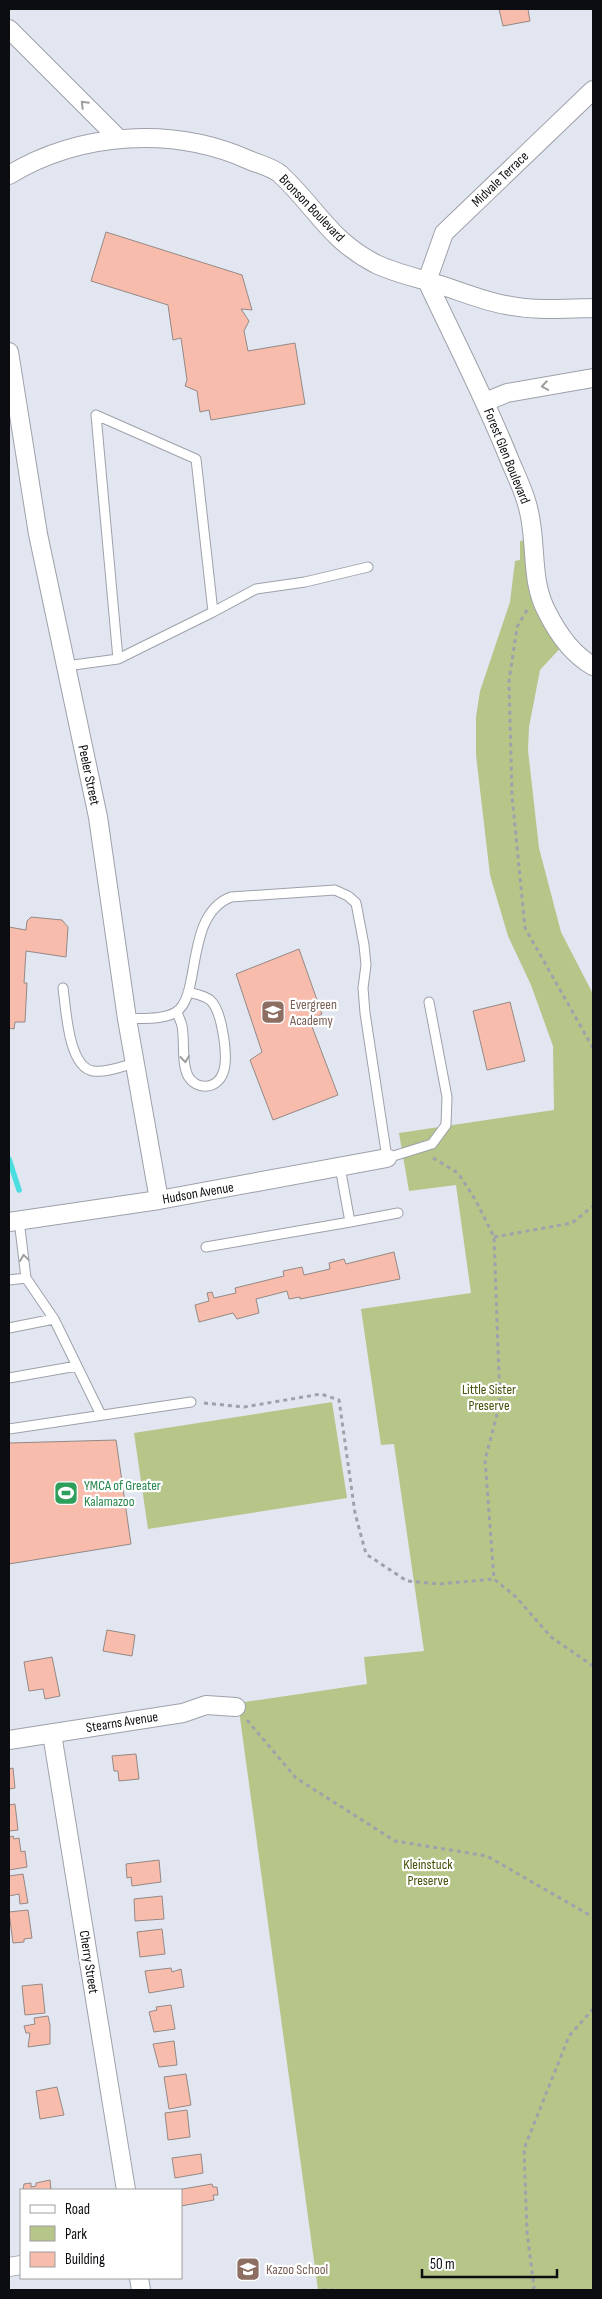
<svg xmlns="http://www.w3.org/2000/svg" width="602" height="2299" font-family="'Sofia Sans Condensed',sans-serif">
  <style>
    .green { fill: #b6c588 }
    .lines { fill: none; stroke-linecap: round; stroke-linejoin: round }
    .stream { stroke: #4adee0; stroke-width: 5.5 }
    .building { fill: #f8bcac; stroke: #948986 }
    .lane-casing { stroke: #9ea1aa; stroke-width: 11 }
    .street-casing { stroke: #9ea1aa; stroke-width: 20 }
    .path { stroke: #9fa2aa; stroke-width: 3; stroke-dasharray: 4 4; stroke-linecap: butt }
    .lane { stroke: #fff; stroke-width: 9 }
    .street { stroke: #fff; stroke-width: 18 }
    .oneway { stroke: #9e9e9f }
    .labels { text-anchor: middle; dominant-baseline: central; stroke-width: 4.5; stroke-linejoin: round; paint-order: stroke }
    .street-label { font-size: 14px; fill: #0c0d10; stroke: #fff }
    .education-label { font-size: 14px; fill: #785e54; stroke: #fff; text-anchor: start }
    .park-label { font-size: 14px; fill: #455008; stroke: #fff }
    .leisure-label { font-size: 14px; fill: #27864d; stroke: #fff; text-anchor: start }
  </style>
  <rect width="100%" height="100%" fill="#e2e6f0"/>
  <path class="green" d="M532 539 535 586 565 643 540 670 529 727 528 750 539 848 561 932 593 994V2290H318L238 1703 367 1684 364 1657 424 1651 394 1444 381 1445 361 1309 471 1293 456 1185 409 1191 399 1133 554 1110 553 1046 531 985 508 936 490 875 476 755V717L480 691 510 602 515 561 520 560V541Z
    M332 1402 347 1498 148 1529 134 1433Z"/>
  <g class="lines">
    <path class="stream" d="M9 1159 19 1190"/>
  </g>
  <path class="building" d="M499 9H528L530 21 503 26Z
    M106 232 242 275 252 310 241 309 249 321 244 331 248 351 295 343 305 404 211 420 209 410 200 412 197 391 185 386 187 380 181 338 173 340 168 305 91 281Z
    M31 917 62 920 68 927 66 957 26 951 24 983H27L25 1022H15L14 1029 9 1028V927L26 930 27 921Z
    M299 949 322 1014 310 1021 311 1024 338 1095 273 1120 250 1060 262 1052 236 974Z
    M510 1002 525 1061 487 1070 473 1011Z
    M394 1252 400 1279 300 1299V1297L289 1299 287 1291 256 1299 259 1313 237 1319 233 1313 199 1322 195 1305 209 1301 207 1293 212 1292 214 1298 236 1293 235 1288 284 1276 283 1271 302 1267 304 1275 330 1269 329 1263 344 1259 346 1264Z
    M116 1440 131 1544 9 1564V1443Z
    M107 1630 135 1635 132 1656 103 1651Z
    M52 1657 60 1696 45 1699 43 1689 29 1691 24 1662Z
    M136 1754 139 1779 119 1781 118 1771H114L112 1756Z
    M13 1768 15 1788 9 1789V1769Z
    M15 1804 18 1830 9 1831V1805Z
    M13 1836 14 1839 19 1838 21 1852 25 1851 27 1867 9 1870V1837Z
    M159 1860 161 1882 132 1886 131 1877 127 1878 126 1864Z
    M23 1874 28 1903 20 1904 19 1894 9 1896V1876Z
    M162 1896 164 1919 135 1921 134 1899Z
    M28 1910 32 1938 24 1939V1942L13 1943 9 1912Z
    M162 1929 165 1954 140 1957 137 1932Z
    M171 1968 172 1972 181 1969 184 1987 149 1993 145 1971Z
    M42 1984 45 2013 25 2015 22 1986Z
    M171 2005 175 2029 154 2032 149 2012 157 2010 156 2007Z
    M48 2016 50 2025V2044L28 2047 30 2033H26L24 2026 35 2024 34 2018Z
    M174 2041 177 2065 159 2067 153 2044Z
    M186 2074 191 2105 169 2109 164 2077Z
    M57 2087 64 2115 40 2119 36 2091Z
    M187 2110 190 2137 168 2140 165 2113Z
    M201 2154 203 2173 175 2178 172 2158Z
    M50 2180 51 2190H23L24 2184 31 2183V2187L36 2186V2183Z
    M212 2184 213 2187H217L218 2195H213L214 2200 181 2206V2190H177Z"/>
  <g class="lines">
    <g class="lane-casing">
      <path id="lane" d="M213 612 256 589 305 582 368 567
        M66 666 118 659 213 612 196 459 96 415 118 659
        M63 988C66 1008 68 1067 93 1071 106 1073 123 1066 135 1063
        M177 1012C178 1016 181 1021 182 1026 185 1041 181 1062 188 1076 197 1091 217 1089 223 1073 229 1058 222 1010 210 1000 204 995 195 994 188 992
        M127 1019C142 1018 163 1020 176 1012 202 996 184 915 231 897L335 890 348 896 356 903 364 945 366 965 363 988 365 1013 387 1158 432 1144 446 1125 447 1097 429 1002
        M350 1222 398 1213
        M206 1247 350 1222 340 1167
        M26 1278 54 1319 101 1415
        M9 1280 26 1278 19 1220
        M9 1328 54 1319
        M9 1378 77 1366
        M9 1429 191 1402"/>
    </g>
    <g class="street-casing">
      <path id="street" d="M9 29 118 138
        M593 90 444 233 427 281C455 341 486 400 510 461 516 475 523 489 527 504 538 539 529 579 547 612 557 632 573 655 593 666
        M9 175C80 132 173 126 249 160 258 164 272 167 280 174 316 207 329 240 376 264 395 273 418 278 437 284 460 291 483 301 506 305 535 311 564 309 593 308
        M9 352 38 534 98 817 127 1019 159 1200
        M485 402 507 393 593 378
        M9 1222 159 1200 387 1158
        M52 1734 126 2190
        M9 1740 183 1713 206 1705 236 1707
        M9 2267 21 2265
        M139 2278 141 2290"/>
    </g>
    <path class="path" d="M527 610 517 627 509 681 512 796 525 928 593 1048
      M433 1158 458 1173 475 1199 494 1237 500 1403 485 1460 494 1579 516 1597 551 1637 593 1666
      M494 1237 572 1223 593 1206
      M204 1403 244 1407 321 1394 339 1400 355 1513 366 1554 407 1581 439 1584 494 1579
      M247 1720 296 1778 395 1841 487 1856 593 1917
      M323 2290H333
      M533 2290 534 2287 527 2232 524 2149 569 2036 593 2009"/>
    <use href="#lane" class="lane"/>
    <use href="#street" class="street"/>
  </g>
  <defs><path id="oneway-chevron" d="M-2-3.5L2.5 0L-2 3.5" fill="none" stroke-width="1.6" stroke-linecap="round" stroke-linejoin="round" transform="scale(1.25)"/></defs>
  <g class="oneway">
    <use href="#oneway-chevron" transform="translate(84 104) rotate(-135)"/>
    <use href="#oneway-chevron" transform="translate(545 386) rotate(170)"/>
    <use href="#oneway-chevron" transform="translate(185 1059) rotate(84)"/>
    <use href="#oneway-chevron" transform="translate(24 1258) rotate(-98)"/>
  </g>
  <defs>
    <g id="school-square" transform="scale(1.25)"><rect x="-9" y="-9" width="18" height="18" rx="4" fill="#8d6e63" stroke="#fff"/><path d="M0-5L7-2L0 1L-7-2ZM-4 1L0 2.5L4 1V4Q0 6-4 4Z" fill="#fff"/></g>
    <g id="stadium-square" transform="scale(1.25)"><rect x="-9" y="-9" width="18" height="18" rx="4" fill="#2e9e5b" stroke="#fff"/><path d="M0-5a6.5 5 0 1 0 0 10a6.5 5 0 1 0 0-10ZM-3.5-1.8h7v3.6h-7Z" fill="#fff"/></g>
  </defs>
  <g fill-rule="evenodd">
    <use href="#school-square" x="273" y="1012"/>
    <use href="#stadium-square" x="66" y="1493"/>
    <use href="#school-square" x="248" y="2269"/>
  </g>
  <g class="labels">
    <g class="street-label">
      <text transform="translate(500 179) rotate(-44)">Midvale Terrace</text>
      <text transform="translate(312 208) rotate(46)">Bronson Boulevard</text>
      <text transform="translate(507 456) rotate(68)">Forest Glen Boulevard</text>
      <text transform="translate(89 775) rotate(78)">Peeler Street</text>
      <text transform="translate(198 1193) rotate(-10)">Hudson Avenue</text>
      <text transform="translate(122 1722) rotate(-9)">Stearns Avenue</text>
      <text transform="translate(89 1962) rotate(81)">Cherry Street</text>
    </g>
    <g class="education-label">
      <text x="290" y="1004">Evergreen<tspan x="290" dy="16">Academy</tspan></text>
      <text x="266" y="2269">Kazoo School</text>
    </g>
    <g class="park-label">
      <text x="489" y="1389">Little Sister<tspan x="489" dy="16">Preserve</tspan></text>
      <text x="428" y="1864">Kleinstuck<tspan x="428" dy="16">Preserve</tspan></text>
    </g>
    <g class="leisure-label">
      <text x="84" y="1485">YMCA of Greater<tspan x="84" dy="16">Kalamazoo</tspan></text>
    </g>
  </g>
  <rect width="602" height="2299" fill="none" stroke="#0c0d10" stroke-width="20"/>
  <rect x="20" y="2189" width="162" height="90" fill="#ffffff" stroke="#9e9e9f"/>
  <rect x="30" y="2205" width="25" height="8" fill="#ffffff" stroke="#9e9e9f"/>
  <text x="65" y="2214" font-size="15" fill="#0c0d10">Road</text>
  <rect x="30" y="2226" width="25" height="15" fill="#b6c588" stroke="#9e9e9f"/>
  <text x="65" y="2239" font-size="15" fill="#0c0d10">Park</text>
  <rect x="30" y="2252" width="25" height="15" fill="#f8bcac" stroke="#9e9e9f"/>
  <text x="65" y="2264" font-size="15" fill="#0c0d10">Building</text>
  <path d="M422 2269v8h135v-8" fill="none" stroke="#0c0d10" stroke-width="2.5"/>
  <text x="430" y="2269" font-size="15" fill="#0c0d10" stroke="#ffffff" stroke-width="4" paint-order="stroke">50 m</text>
</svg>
